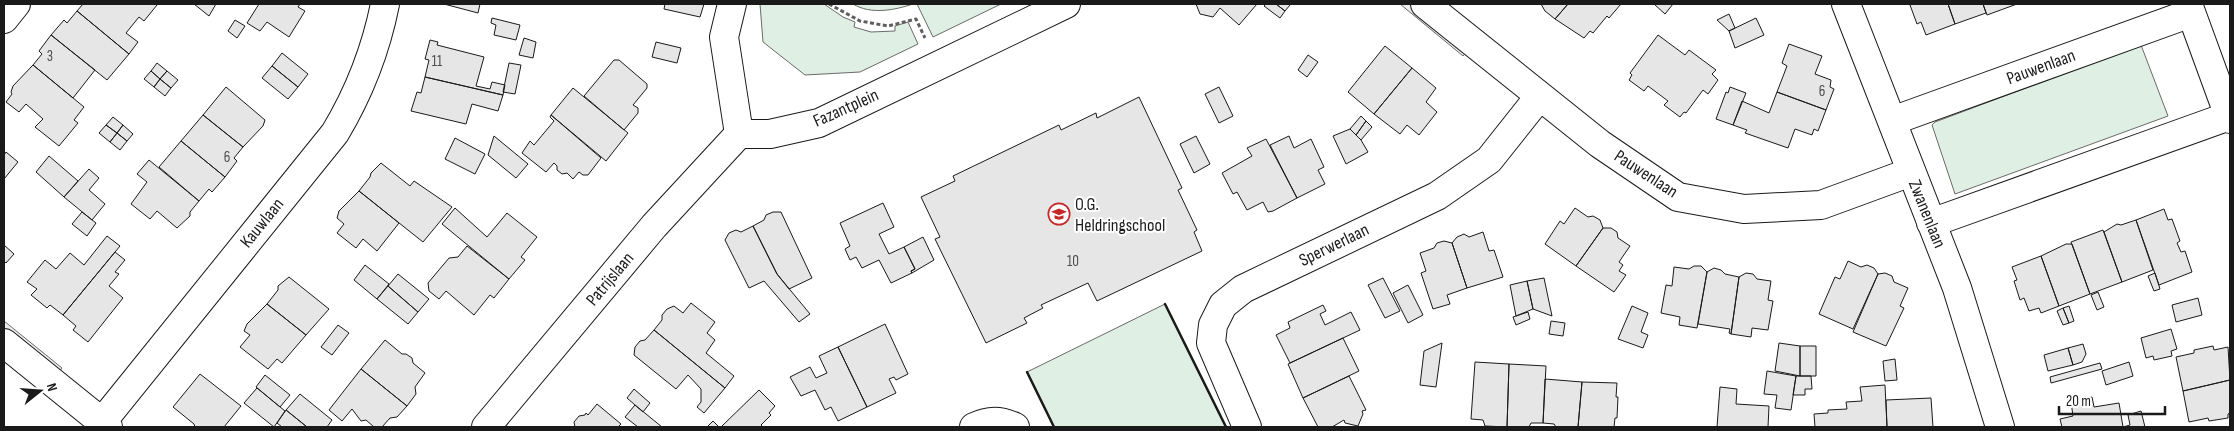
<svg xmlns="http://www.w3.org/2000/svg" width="2234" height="431" font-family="'Sofia Sans Condensed',sans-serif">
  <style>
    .green { fill: #e0efe3; stroke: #6a6a6a }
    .parking { fill: #ededed; stroke: #6a6a6a }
    .building { fill: #e6e6e6; stroke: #1a1a1a }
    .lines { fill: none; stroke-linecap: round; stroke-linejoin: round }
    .minor-casing { stroke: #1a1a1a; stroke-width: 30 }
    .path { stroke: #5f5f5f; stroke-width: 3; stroke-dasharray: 4 2.5; stroke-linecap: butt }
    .minor { stroke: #fff; stroke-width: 28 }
    .wall { stroke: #1a1a1a; stroke-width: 2.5 }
    .labels { text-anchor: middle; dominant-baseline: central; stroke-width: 4; stroke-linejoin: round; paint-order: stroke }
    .number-label { font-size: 15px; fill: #4d4d4d }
    .street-label { font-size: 18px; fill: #1a1a1a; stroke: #fff }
    .poi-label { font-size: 18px; fill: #1a1a1a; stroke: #fff; text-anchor: start }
  </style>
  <rect width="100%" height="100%" fill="#fff"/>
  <path class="green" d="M760 4H824L843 17 855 22 854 27 871 32 895 31V26L908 22 918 44 860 72 805 75 763 42Z
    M853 4H913C895 10 871 15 853 4Z
    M917 4H1001L933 37Z
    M2141 45 2168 116 1955 194 1932 125 1935 122Z
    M1165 304 1226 427H1054L1027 372Z"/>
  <path class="parking" d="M1400 4H1412L1468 50 1463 56Z
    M4 321 62 368 56 376 4 334Z"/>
  <path class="building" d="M83 4H155L157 5 144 21 139 17 126 33 138 42 129 54 77 11Z
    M194 4H216L209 16Z
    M259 4H300L298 7 305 11 289 37 267 22 260 31 247 23Z
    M444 4H480L478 13Z
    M665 4H704L700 17 664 9Z
    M1196 4H1257L1239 25 1220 8 1213 17 1200 14Z
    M1266 4H1276L1285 11 1280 18 1264 6Z
    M1276 4H1289L1290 5 1285 11Z
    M1541 4H1568L1555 19 1545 11Z
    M1568 4H1621L1609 18 1607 16 1593 33 1590 31 1584 38 1555 19Z
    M1654 4H1673L1665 14Z
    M1913 4H1948L1955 24 1926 35 1921 22 1917 24 1910 5Z
    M1948 4H1983L1986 13 1955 24Z
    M1983 4H2017L1987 15Z
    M77 11 129 54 107 80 51 35 64 20 67 23Z
    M1729 14 1735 28 1729 31 1717 20Z
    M492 18 520 25 516 40 494 35 496 25 491 23Z
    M1756 18 1764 35 1735 48 1729 31Z
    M235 20 245 26 237 38 228 31Z
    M51 35 95 70 73 98 33 65 42 54 39 51Z
    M1658 35 1685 55 1689 50 1716 70 1712 74 1718 80 1708 94 1703 90 1686 113 1684 112 1680 117 1664 105 1668 101 1648 86 1644 91 1629 80 1632 75 1630 73Z
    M524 38 536 42 533 58 519 55Z
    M430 40 438 42 437 45 484 57 476 86 490 89 492 82 505 85 503 95 425 77 429 60 425 59Z
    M656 42 681 48 677 63 652 57Z
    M1789 44 1822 56 1815 74 1831 80 1830 87 1834 89 1826 110 1777 92 1787 66 1782 63Z
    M1385 46 1412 68 1374 114 1348 92Z
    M282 53 308 74 298 87 272 66Z
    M1308 55 1318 62 1307 77 1298 70Z
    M614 60H619L647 84V88L633 105 638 108V113L624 130 584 96Z
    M157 63 167 71 160 79 151 71Z
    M509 63 521 65 515 94 503 92Z
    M33 65 84 107 74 120 78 123 59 146 35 127 43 119 26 104 19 112 6 102 12 94 11 92 13 86Z
    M272 66 298 87 288 99 262 78Z
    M1412 68 1436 88 1426 102 1437 112 1419 135 1407 125 1400 134 1374 114Z
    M151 71 160 79 154 87 144 79Z
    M167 71 178 80 171 88 160 79Z
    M425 77 503 95 498 111 472 104 466 124 411 111 417 92 421 93Z
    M160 79 171 88 165 96 154 87Z
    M226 87 265 120 263 126 243 147 203 115Z
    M1219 87 1233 116 1219 123 1205 94Z
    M1730 87 1746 93 1733 125 1716 119 1726 92 1728 93Z
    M573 88 628 133 606 161 551 115Z
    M1777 92 1826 110 1818 131 1814 129 1812 135 1795 129 1788 148 1745 133 1747 130 1733 125 1742 101 1769 113Z
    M1139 97 1182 188 1178 190 1197 230 1194 232 1202 251 1097 301 1088 283 1041 305 1043 308 1024 318 1027 323 986 343 935 239 940 237 921 197 955 181 953 176 1059 125 1061 130 1096 113 1097 118Z
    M203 115 243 147 234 158 237 161 225 177 181 141Z
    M551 115 601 158 588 175H583L579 172 573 179 567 173 562 174 557 170V166L554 163 546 172 522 153 530 141 534 145 554 121 550 117Z
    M1361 116 1366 121 1356 135 1350 129Z
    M113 117 123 125 117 133 106 125Z
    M1366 121 1372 127 1361 140 1356 135Z
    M106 125 117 133 110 142 99 133Z
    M123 125 133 134 127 141 117 133Z
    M1350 129 1361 140 1368 152 1346 164 1333 136Z
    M117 133 127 141 120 150 110 142Z
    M494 136 528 164 516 178 488 155Z
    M1196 136 1210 164 1194 173 1180 144Z
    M1289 136 1294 148 1311 139 1324 167 1318 170 1325 184 1297 198 1270 145Z
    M455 138 485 154 475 174 445 159Z
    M1266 139 1297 198 1273 211 1268 212 1263 202 1247 210 1237 192 1233 194 1222 173 1252 156 1247 148Z
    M181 141 225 177 212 192 209 189 199 201 159 167Z
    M6 152 18 162 4 179V155Z
    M49 156 78 181 64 197 36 172Z
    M149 160 199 201 190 212V216L177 228 157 211 150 219 131 204 147 182 137 174Z
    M381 163 410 186 414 181 452 207 423 242 359 191 370 177 371 173Z
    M89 169 99 178 89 190 105 204 92 220 64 197Z
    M359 191 399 223 377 251 363 239 356 248 337 233 344 224 337 218 339 211Z
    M883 203 894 227 879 234 889 254 904 247 915 269 911 271 912 273 891 283 879 260 862 268 856 257 850 260 845 249 850 246 840 223Z
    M455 208 487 237 507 213 537 237 521 257 525 260 509 279 442 224Z
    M1575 208 1588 217 1593 216 1600 220 1603 228 1576 266 1545 244 1560 221 1564 224Z
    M2164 209 2168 220 2172 219 2180 241 2177 243 2181 252 2185 251 2192 272 2159 285 2136 220Z
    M82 212 96 223 87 236 72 224Z
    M773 212H781L812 278 789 289 777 274 753 226 764 220 766 215Z
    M2136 220 2153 270 2122 282 2104 232 2117 224 2121 225Z
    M753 226 777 274 810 314 799 322 764 281 749 288 725 240 729 233 736 230 741 232Z
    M1603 228H1611L1617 232 1618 238 1630 246 1619 262 1623 265 1619 271 1626 275 1614 292 1576 266Z
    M2103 230 2122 282 2090 294 2071 242Z
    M1483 232 1489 251 1494 250 1503 277 1467 288 1452 243 1457 237 1464 234 1469 237Z
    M107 236 120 246 63 315 50 305 47 308 31 295 37 289 27 282 45 260 56 269 70 253 84 265Z
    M923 237 934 260 912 273 911 271 915 269 904 247Z
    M1444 241 1452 243 1467 288 1447 295 1450 304 1433 309 1421 273 1426 271 1420 253 1434 248 1437 243Z
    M2066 244H2072L2090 294 2059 306 2041 256Z
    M4 245 14 254 6 263 4 261Z
    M467 246 509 279 494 298 490 295 474 315 446 291 439 299 429 291 428 283 449 258 458 257Z
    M115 252 125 260 115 272 119 274 109 286 123 298 88 342 73 330 76 326 63 315Z
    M2041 256 2059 306 2041 313 2039 308 2029 311 2024 298 2020 300 2014 281 2017 280 2012 267Z
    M1848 261 1861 267 1867 265 1874 268 1878 274 1853 329 1819 314 1835 277 1840 279Z
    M365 265 389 284 377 299 354 280Z
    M1694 266H1701L1707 272 1697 328 1679 325 1680 317 1661 313 1666 285 1672 286 1674 267 1689 269Z
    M1714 268 1721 270 1725 274 1739 277 1731 334 1729 333 1730 329 1698 324 1707 272Z
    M1746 273 1753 274 1757 279 1771 281 1768 300 1773 301 1768 330 1752 328 1751 337 1731 334 1739 277Z
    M1885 273 1892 276 1894 282 1908 288 1900 306 1904 308 1886 346 1853 332 1878 274Z
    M2155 273 2160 289 2154 291 2148 276Z
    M398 274 429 299 418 312 388 286Z
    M289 277 329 309 306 335 267 304 278 290V286Z
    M1383 278 1400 311 1385 318 1368 285Z
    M1544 278 1552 316 1533 309 1527 281Z
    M1527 281 1533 309 1516 316 1510 285Z
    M1408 285 1423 315 1408 323 1393 293Z
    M388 286 418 312 408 324 377 299Z
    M2098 292 2104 307 2097 310 2091 295Z
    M2198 298 2202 315 2176 322 2172 305Z
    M691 303 715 322 707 333 715 340 706 353 734 376 725 388 654 330 662 320V315L667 309 674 306 683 313Z
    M267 304 306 335 282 363 277 359 268 369 240 347 250 335 244 331 247 324Z
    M1323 305 1326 311 1320 314 1325 325 1351 312 1360 330 1290 363 1276 335 1290 328 1288 322Z
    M1632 306 1648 313 1641 332 1648 335 1643 348 1618 339Z
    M2069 306 2074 321 2069 323 2063 308Z
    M2063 308 2069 323 2063 325 2057 311Z
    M1528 312 1530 319 1516 325 1513 317Z
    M1551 321 1565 323 1563 336 1549 334Z
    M885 324 908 374 896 380 894 377 889 379 896 393 867 407 838 347Z
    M338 325 349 333 332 355 321 347Z
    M2171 329 2177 349 2171 351 2172 356 2154 360 2153 356 2146 358 2141 338Z
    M654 330 725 388 704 413 697 407 701 402V389L688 375 676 389 634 355 635 347 640 341 645 340Z
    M1343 338 1359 371 1303 398 1288 364Z
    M385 340 402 354H406L412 358 413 363 425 373 415 387 416 394 407 406 361 369Z
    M1442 343 1436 387 1420 385 1424 351Z
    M1779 343 1800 346V376L1775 371Z
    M2083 344 2086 354 2082 362 2073 365 2068 348Z
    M1800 346H1816V376H1800Z
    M2213 346 2214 350 2228 347 2230 380 2183 391 2176 357 2194 353V350Z
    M838 347 867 407 838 421 831 407 825 410 815 390 801 396 790 377 810 367 816 378 827 373 819 356Z
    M2068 348 2073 365 2048 371 2044 355Z
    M1895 359 1897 380 1885 381 1883 361Z
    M1475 362 1509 364 1507 427 1485 426 1483 420 1471 419Z
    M2129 362 2133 376 2106 385 2102 371Z
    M2100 363 2102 369 2051 383 2050 377Z
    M1509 364 1546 366 1543 423H1531L1529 427H1507Z
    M361 369 407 406 397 417 390 418 382 427H374L366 420 361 421 352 409 342 421 329 410Z
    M1767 371 1796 376 1791 410 1775 408 1777 395 1764 394Z
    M200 374 241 406 224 427H195L194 424 173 407Z
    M265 375 290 395 280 407 256 387Z
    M1349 376 1366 410 1362 411 1363 414 1358 426 1345 423 1344 420 1332 427H1318L1303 398Z
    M1796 376H1811L1812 389H1805V395H1793Z
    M1545 379 1582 382 1578 427H1556L1554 424 1543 423Z
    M2230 380V413L2228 414V418L2209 421 2208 418 2189 422 2183 391Z
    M1582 382 1617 383 1616 397H1618L1617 418H1615L1614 427H1578Z
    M1885 385 1887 427H1815L1814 414 1828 413V410L1847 409 1846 402 1862 401 1860 387Z
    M1720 387 1737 389 1736 404 1769 406 1768 427H1717Z
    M257 388 285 411 274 427 244 403Z
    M634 389 650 403 643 412 627 398Z
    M759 390 775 406 769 413 771 415 761 425 763 427H721Z
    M300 394 332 420 327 427H307L286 410Z
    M2092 397 2094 407 2119 403 2123 427 2130 425 2128 415 2141 411 2145 427H2062L2060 419 2073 416 2071 402Z
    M1931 398 1933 427H1887L1886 400Z
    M597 404 621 424 618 427H575L574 422 579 416 585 415 586 413 588 415Z
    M635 405 662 427H638L625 417Z
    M286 410 307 427H282L277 423Z
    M713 421 719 427H707Z"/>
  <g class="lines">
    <g class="minor-casing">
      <path id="minor" d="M732 4 724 37 739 134
        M1425 4 1600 144 1678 197 1744 209 1821 205 1911 172
        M1846 4 1957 288 2000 427
        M2188 4 2230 119
        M4 19 16 4
        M1892 121 2191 13
        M739 134H770L819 123 1066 4
        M1931 223 2229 116
        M4 343 108 427
        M102 422 335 133C359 93 376 49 385 4
        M486 427 654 226 739 134
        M974 427C989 420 1000 420 1015 427
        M1247 427 1211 343 1213 325 1223 305 1243 289 1437 196 1489 160 1539 97"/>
    </g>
    <path class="path" d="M829 4 860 21 888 26 916 19 925 38"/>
    <use href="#minor" class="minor"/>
    <path class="wall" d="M1165 304 1226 427
      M1027 372 1054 427"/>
  </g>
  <defs>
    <g id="school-ring" transform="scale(1.125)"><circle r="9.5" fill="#fff" stroke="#c62828" stroke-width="1.5"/><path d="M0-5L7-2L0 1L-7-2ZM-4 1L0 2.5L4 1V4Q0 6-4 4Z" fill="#c62828"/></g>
  </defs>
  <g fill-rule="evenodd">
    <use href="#school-ring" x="1059" y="214"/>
  </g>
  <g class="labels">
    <g class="number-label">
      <text x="50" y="56">3</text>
      <text x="437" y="61">11</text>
      <text x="1822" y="91">6</text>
      <text x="227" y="157">6</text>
      <text x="1073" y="261">10</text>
    </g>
    <g class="street-label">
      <text transform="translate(2041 67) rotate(-20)">Pauwenlaan</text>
      <text transform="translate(846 108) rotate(-24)">Fazantplein</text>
      <text transform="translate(1646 174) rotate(33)">Pauwenlaan</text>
      <text transform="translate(1927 214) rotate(68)">Zwanenlaan</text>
      <text transform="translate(262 223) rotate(-51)">Kauwlaan</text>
      <text transform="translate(1334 245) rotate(-26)">Sperwerlaan</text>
      <text transform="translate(610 279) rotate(-50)">Patrijslaan</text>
    </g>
    <g class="poi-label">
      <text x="1075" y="204">O.G.<tspan x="1075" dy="21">Heldringschool</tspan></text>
    </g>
  </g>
  <rect width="2234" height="431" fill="none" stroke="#1a1a1a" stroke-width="10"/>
  <g transform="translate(40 391) rotate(73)" stroke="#ffffff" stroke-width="4" paint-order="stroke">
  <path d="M0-4L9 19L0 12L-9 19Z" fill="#1a1a1a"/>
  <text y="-8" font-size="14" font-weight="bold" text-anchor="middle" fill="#1a1a1a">N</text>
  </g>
  <path d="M2059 406v8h106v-8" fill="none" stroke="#1a1a1a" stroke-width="2.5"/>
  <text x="2066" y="406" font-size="15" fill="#1a1a1a" stroke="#ffffff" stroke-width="4" paint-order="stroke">20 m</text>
</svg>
